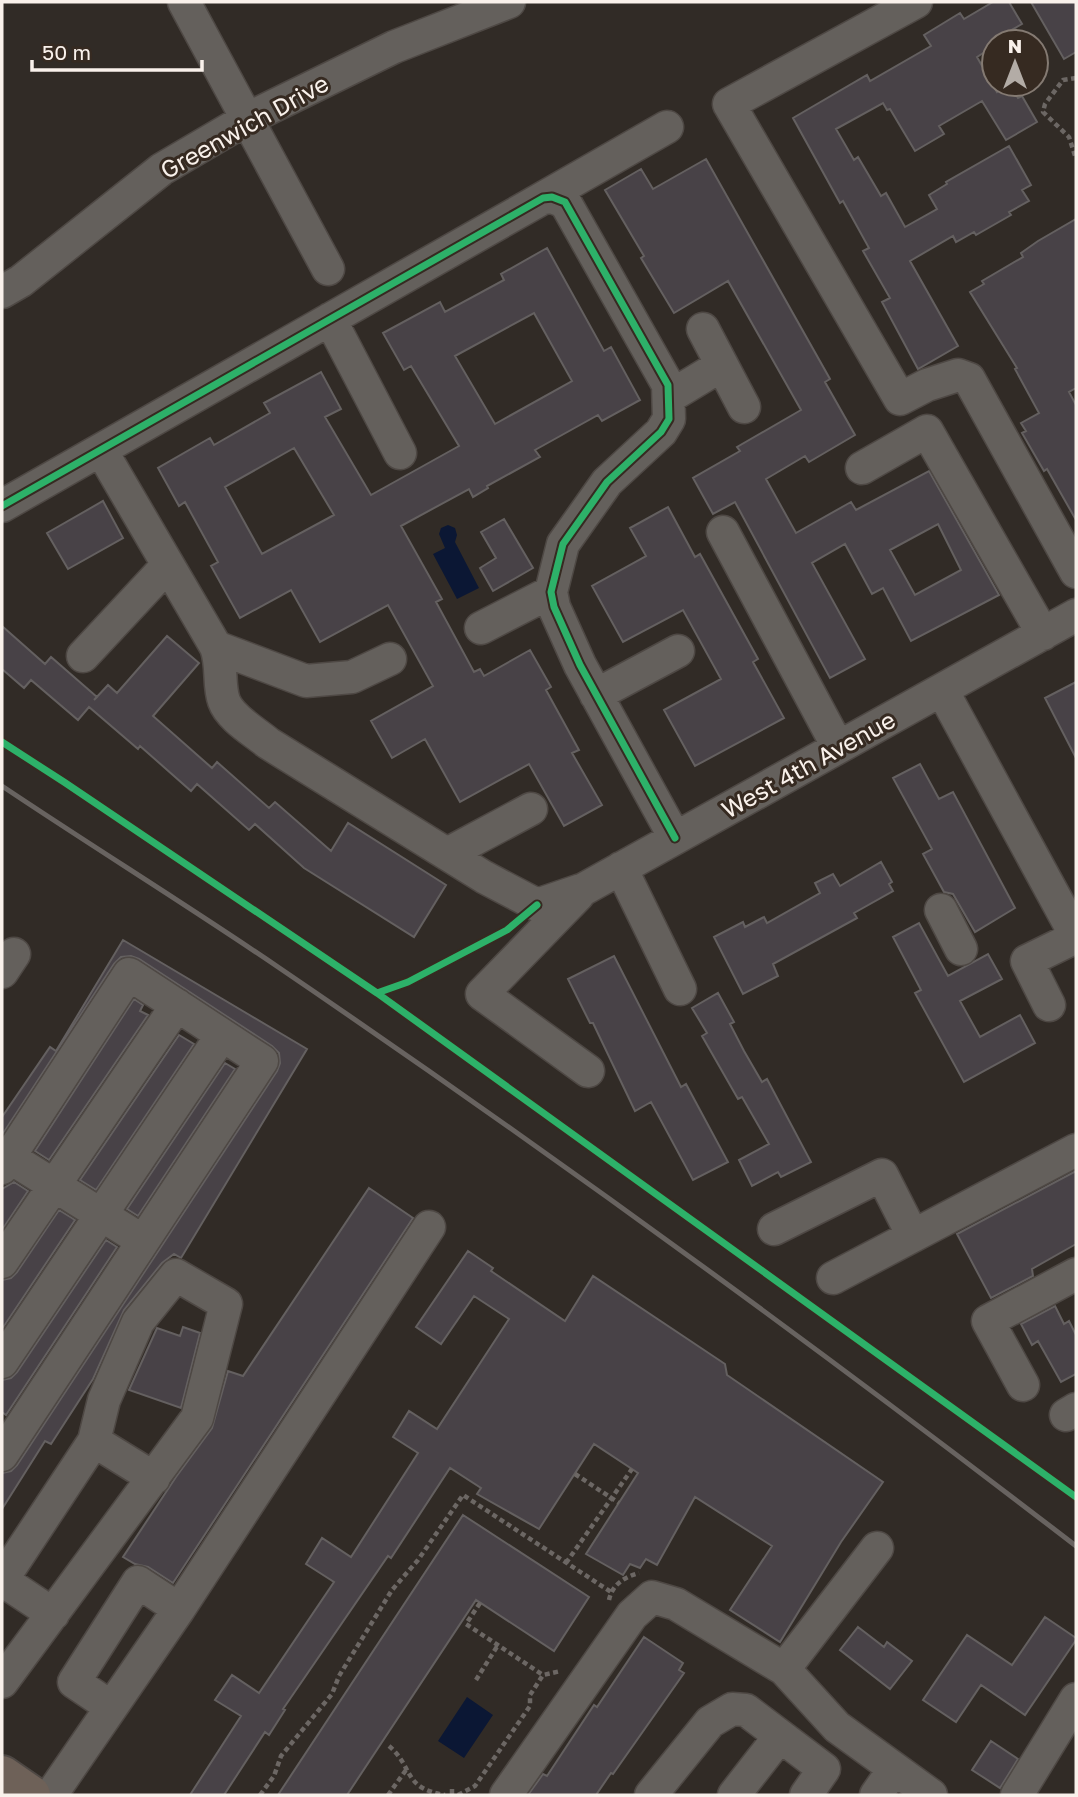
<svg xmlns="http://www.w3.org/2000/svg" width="1078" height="1797" font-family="'Golos Text',sans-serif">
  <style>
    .water { fill: #0b1734 }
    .building { fill: #484247; stroke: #646060; stroke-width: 2; fill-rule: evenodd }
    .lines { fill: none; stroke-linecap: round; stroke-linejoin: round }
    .minor-casing { stroke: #4e4844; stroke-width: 35 }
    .major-casing { stroke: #4e4844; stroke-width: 42 }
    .path { stroke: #6c6764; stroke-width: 4.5; stroke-dasharray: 5 3.5; stroke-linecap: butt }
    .minor { stroke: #64605c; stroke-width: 32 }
    .major { stroke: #6e6158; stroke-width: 38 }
    .rail { stroke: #686360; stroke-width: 5 }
    .cycleway-casing { stroke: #362a21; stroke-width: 11 }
    .cycleway { stroke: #2db169; stroke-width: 7 }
    .labels { text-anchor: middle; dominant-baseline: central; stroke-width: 6; stroke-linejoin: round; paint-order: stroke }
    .street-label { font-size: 24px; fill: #f9f1eb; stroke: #362a21 }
  </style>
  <rect width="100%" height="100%" fill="#312b26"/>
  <path class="water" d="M448 525 455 528 457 535 455 542 479 588 457 599 433 554 445 548 439 534 441 528Z
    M467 1697 493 1715 464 1758 438 1741Z"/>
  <path class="building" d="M993 2H1009L1022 24 1008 32 1010 36 1000 42H994V46L977 57 997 92 1010 84 1018 98 1022 96 1037 122 1006 140 982 101 939 126 944 134 915 151 890 109 887 110 883 103 836 129 854 160 858 157 881 196 886 193 905 227 937 209 929 195 947 184 946 182 1009 146 1031 185 1022 190 1029 201 1009 212 1011 215 976 235 974 232 956 242 953 236 910 261 958 346 918 369 882 302 890 298 863 251 869 248 843 201 840 203 793 118 867 75 870 81 931 46 924 35 960 13 964 19Z
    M1031 2H1076V52L1064 59Z
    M706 159 830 379 825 382 855 435 809 462 805 456 766 479 796 533 851 502 856 510 929 471 999 595 911 641 883 588 872 594 845 544 812 563 865 659 830 678 735 502 713 514 693 478 740 451 737 447 801 410 728 281 674 313 641 258 644 256 605 190 641 169 653 189ZM938 524 961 570 915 595 890 550Z
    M1076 219V388L1069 392 1076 405V520L1047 469 1044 471 1022 433 1026 431 1021 423 1039 413 1015 369 1017 368 970 292 984 284 982 281 1023 257 1021 253 1038 241Z
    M547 248 604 351 611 347 640 400 602 421 598 415 535 450 540 457 487 486 488 488 473 497 469 489 401 526 442 599 436 602 474 672 480 669 484 676 530 650 551 687 546 690 579 750 572 753 602 805 564 826 529 764 460 802 425 739 392 758 371 721 433 686 388 605 320 642 291 590 240 618 211 566 218 562 185 502 179 506 158 468 210 438 214 445 270 413 264 403 321 372 341 409 325 417 371 495 459 446 411 366 404 370 383 333 440 302 445 312 504 280 501 274ZM534 313 572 381 495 424 455 356ZM294 448 334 515 262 554 225 487Z
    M103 501 123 538 68 569 47 533Z
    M668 507 695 557 700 554 758 659 753 662 784 718 695 766 664 710 721 679 683 610 623 642 592 586 646 556 630 528Z
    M504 519 533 568 493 591 480 568 496 558 481 532Z
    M2 626 45 664 51 657 97 697 94 700 108 685 117 693 167 636 199 663 153 716 212 768 217 762 269 808 275 802 331 851 348 823 446 885 414 937 304 868 255 824 249 830 197 784 191 791 140 746 138 749 89 707 78 720 31 680 24 688 2 669Z
    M1076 682V758L1045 698Z
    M920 764 939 799 953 792 1015 908 975 932 953 894 944 892 923 854 932 849 893 778Z
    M881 862 892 882 889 884 893 891 854 913 857 918 773 964 778 976 743 994 714 937 743 922 745 927 764 917 767 923 820 893 815 883 833 874 840 886Z
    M919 923 948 976 988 954 1002 979 960 1001 980 1037 1020 1015 1035 1043 964 1082 915 993 921 990 893 937Z
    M123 940 307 1049 181 1258 174 1254 162 1263 124 1310 93 1379 51 1444 45 1441 2 1509V1473L11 1471 17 1465 277 1071 280 1063 279 1053 272 1046 139 959 131 956 121 957 114 964 2 1135V1117L50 1047 56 1051Z
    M614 956 681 1087 686 1084 728 1162 693 1180 651 1102 635 1111 593 1023H590L568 979Z
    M718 993 734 1022 730 1024 744 1051 762 1082 767 1079 811 1162 781 1177 778 1172 752 1186 739 1160 769 1144 742 1097 738 1099 702 1036 707 1033 692 1008Z
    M134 999 143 1005 140 1011 148 1015 49 1160 35 1151Z
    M179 1035 194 1044 96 1190 80 1180Z
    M225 1063 235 1069 138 1216 127 1209Z
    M1076 1171V1244L1032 1269 1033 1276 991 1298 957 1234Z
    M14 1182 28 1191 2 1230V1189Z
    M369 1188 413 1218 173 1583 148 1567 135 1564 123 1557 176 1477 212 1428 228 1371 243 1376Z
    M59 1210 75 1220 2 1329V1280L11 1278 17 1272Z
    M106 1240 117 1247 6 1415 2 1412V1380L11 1378 17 1372Z
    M468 1251 493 1268 491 1271 565 1321 593 1276 725 1364 727 1375 883 1482 841 1542 780 1642 730 1610 772 1546 695 1497 657 1565 646 1559 640 1568 630 1564 623 1575 586 1554 638 1473 594 1444 539 1529 477 1494 481 1488 450 1468 391 1558 388 1556 283 1709 285 1710 269 1735 265 1732 224 1795H190L241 1716 215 1700 232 1675 259 1693 334 1582 306 1564 322 1538 351 1557 418 1453 393 1437 409 1411 437 1429 509 1319 474 1296 441 1344 416 1327Z
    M1055 1306 1064 1324 1069 1321 1076 1335V1374L1061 1382 1038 1341 1032 1345 1021 1324Z
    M183 1327 200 1333 181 1408 129 1390 157 1328 180 1336Z
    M463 1515 589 1597 554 1651 476 1600 347 1795H278Z
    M1045 1617 1076 1638V1640L1025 1715 981 1685 956 1722 923 1700 967 1635 1012 1665Z
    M858 1627 884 1647 887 1642 912 1661 890 1689 840 1650Z
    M644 1637 683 1663 679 1670 684 1673 613 1774 611 1773 596 1795H528L543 1774 547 1776 594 1705 597 1707Z
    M991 1741 1018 1759 1000 1788 972 1770Z"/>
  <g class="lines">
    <g class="minor-casing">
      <path id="minor" d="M184 2 328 269
        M916 2 729 104 900 399 927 385 958 375 969 379 1076 572
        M543 198 667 127
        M2 292 21 281 162 169 247 119 394 47 509 2
        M330 319 400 453
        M703 329 744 407
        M669 397 722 365
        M101 450 216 647C223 666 218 684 224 701 230 718 255 732 268 743L484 877 537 905 584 889 1076 615
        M862 468 927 431 1043 634
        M2 506 543 198 552 197 565 202 668 385 669 419 661 432 607 482 563 544 551 592 554 607 580 665 675 838
        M723 532 838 747
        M481 628 551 592
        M216 647 306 681 352 677 390 659
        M83 656 168 565
        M942 690 1076 936
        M596 695 678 651
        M447 854 531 809
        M621 868 680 989
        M578 895 482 994 588 1071
        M941 910 961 949
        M2 972 14 954
        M1049 1005 1027 961 1076 937
        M9 1157 143 1241
        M2 1168 129 974 262 1061 2 1455
        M774 1229 882 1175 913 1236
        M2 1262 177 1005
        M833 1278 1076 1150
        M2 1362 222 1035
        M1023 1385 988 1321 1076 1274
        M1066 1415 1076 1409
        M2 1580 94 1441
        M2 1580 53 1614
        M784 1669 837 1727 931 1795
        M2 1682 197 1418 226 1304 176 1275 138 1322 104 1400 94 1441 154 1478
        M111 1707 74 1682 138 1582 179 1609
        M51 1795 179 1609 429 1227
        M506 1795 632 1615 652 1597 676 1604 784 1669 877 1548
        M651 1795 710 1722 732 1709 746 1710 824 1769 806 1795
        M734 1795 780 1736
        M876 1795 894 1769
        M1017 1795 1076 1699"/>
    </g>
    <g class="major-casing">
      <path id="major" d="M2 1775 31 1795"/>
    </g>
    <path class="path" d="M1076 78 1063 80 1045 104 1043 112 1069 137 1076 159
      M575 1474 619 1503
      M566 1563 632 1469
      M609 1600C612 1585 624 1577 639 1573
      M480 1603 466 1624 543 1675
      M476 1680 498 1645
      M389 1746C414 1767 402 1788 445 1795
      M452 1789V1795
      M260 1795 274 1776 281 1756 332 1694 339 1676 392 1590 418 1560 463 1495 611 1592
      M388 1795 406 1770
      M458 1795 475 1786 530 1706V1695L543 1675 561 1671"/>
    <use href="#minor" class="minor"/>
    <use href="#major" class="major"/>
    <path class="rail" d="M2 786C93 847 187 905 278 967 550 1152 816 1346 1076 1546"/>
    <g class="cycleway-casing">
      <path id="cycleway" d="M2 506 543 198 552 197 565 202 668 385 669 419 661 432 607 482 563 544 551 592 554 607 580 665 675 838
        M2 742 64 782 377 993 1076 1497
        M377 993 408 982 507 930 537 905"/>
    </g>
    <use href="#cycleway" class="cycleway"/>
  </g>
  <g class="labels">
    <g class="street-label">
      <text transform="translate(244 126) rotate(-29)">Greenwich Drive</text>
      <text transform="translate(808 764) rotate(-29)">West 4th Avenue</text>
    </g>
  </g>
  <rect width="1078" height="1797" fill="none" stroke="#f9f1eb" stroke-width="7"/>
  <g transform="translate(1015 63)"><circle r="33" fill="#362a21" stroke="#847a72" stroke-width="2"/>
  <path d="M0-5L12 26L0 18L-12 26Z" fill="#b3aca6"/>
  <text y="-10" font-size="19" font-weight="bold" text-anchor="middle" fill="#f9f1eb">N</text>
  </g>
  <path d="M32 60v10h170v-10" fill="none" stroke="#f9f1eb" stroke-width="3.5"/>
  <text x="42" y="60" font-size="21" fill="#f9f1eb" stroke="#362a21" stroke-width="5" paint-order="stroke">50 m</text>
</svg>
